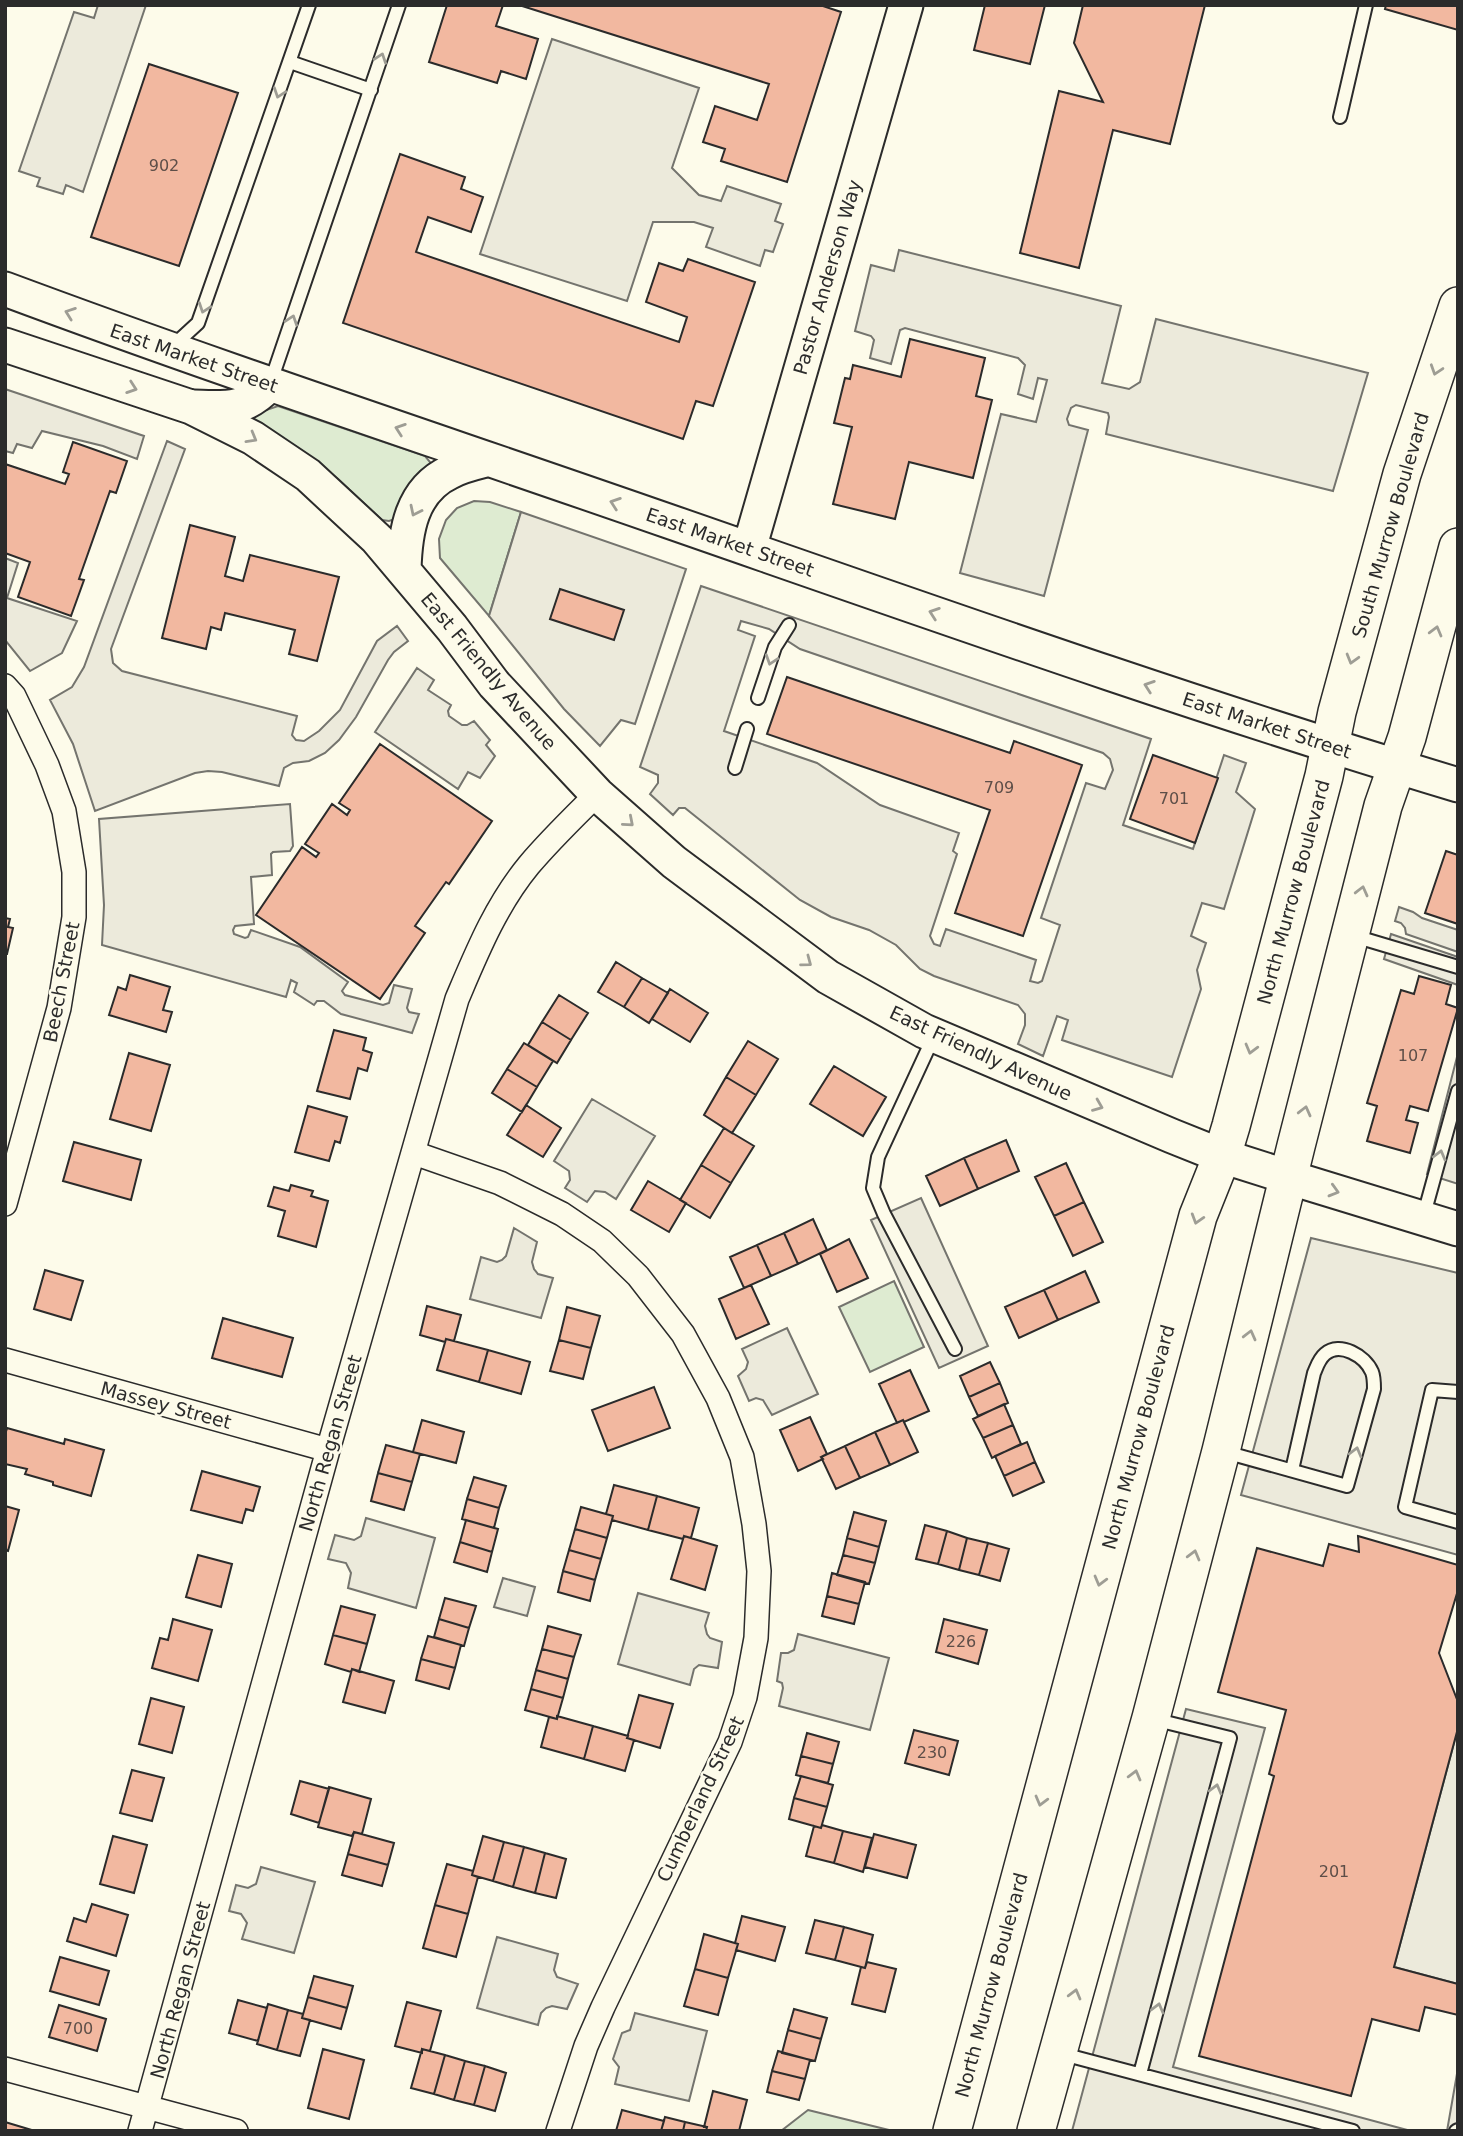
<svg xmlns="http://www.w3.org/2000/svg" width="1463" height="2136" font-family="'DejaVu Sans',sans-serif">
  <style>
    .green { fill: #deebd1; stroke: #74746e; stroke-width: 2 }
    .parking { fill: #eceadb; stroke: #74746e; stroke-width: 2; fill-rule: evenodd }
    .building { fill: #f2b8a0; stroke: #2b2b2b; stroke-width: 2 }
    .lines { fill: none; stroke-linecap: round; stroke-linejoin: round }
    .lane-casing { stroke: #2b2b2b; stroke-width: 16 }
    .street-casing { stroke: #2b2b2b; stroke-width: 26 }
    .secondary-casing { stroke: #2b2b2b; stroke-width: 37 }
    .primary-casing { stroke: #2b2b2b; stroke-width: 40 }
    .lane { stroke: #fdfbea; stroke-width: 12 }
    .street { stroke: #fdfbea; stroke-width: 23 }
    .secondary { stroke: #fdfbea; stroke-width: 33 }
    .primary { stroke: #fdfbea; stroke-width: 37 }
    .oneway { stroke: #9e9d94 }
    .labels { text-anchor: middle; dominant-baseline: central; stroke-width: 5; stroke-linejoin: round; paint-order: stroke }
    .number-label { font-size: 16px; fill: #5d4e48 }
    .street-label { font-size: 19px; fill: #2b2b2b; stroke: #fdfbea }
  </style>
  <rect width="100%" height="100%" fill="#fdfbea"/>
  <path class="green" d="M278 406 425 456 430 462 429 470 395 519 389 521 382 520 338 479 297 447 251 421 252 415Z
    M474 501 490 502 521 512 489 616 440 558 439 539 446 520 457 508Z
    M894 1281 924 1347 870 1372 839 1307Z
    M808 2110 893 2131H781Z"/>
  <path class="parking" d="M98 5H146L83 192 66 185 63 194 37 186 40 178 19 171 74 12 94 18Z
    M552 39 699 88 672 168 699 195 721 201 727 186 781 204 775 221 783 224 773 252 765 250 760 266 706 247 713 228 694 222H653L627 301 480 254Z
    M899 250 1121 306 1102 383 1129 389 1140 382 1156 319 1368 373 1333 491 1106 434 1109 417 1108 413 1076 405 1071 408 1067 419 1069 425 1088 430 1044 596 960 573 1001 414 1036 422 1047 380 1038 378 1033 399 1018 394 1025 365 1018 358 905 328 900 330 891 364 870 358 874 340 871 336 855 331 871 265 894 271Z
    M5 389 144 436 137 459 103 446 42 431 32 448 17 444 13 453 5 451Z
    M167 441 185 449 111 649 113 663 122 671 297 716 292 735 296 740 304 741 319 731 340 710 377 641 397 626 408 641 394 652 388 660 356 717 339 740 325 753 309 761 293 763 284 768 279 786 222 772 208 771 195 773 95 811 73 744 50 700 72 687 84 667Z
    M521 512 686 569 635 724 621 720 600 746 564 709 489 616Z
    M5 558 18 563 7 598 77 621 62 653 30 671 5 640Z
    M701 586 1151 739 1123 825 1193 849 1224 755 1246 763 1236 792 1255 809 1224 909 1202 903 1191 936 1206 943 1197 970 1201 989 1172 1077 1062 1040 1068 1020 1057 1016 1043 1056 1018 1044 1025 1025V1014L1018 1005 934 976 920 969 896 945 869 930 831 917 800 900 685 808H679L673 815 650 794 658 783V775L640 767ZM741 621 769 629 800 649 1103 753 1110 759 1113 770 1105 789 1086 783 1041 918 1060 925 1042 981 1038 983 1030 981 1036 960 946 929 940 946 934 944 930 936 957 854 953 851 959 833 880 805 817 763 724 731 755 636 738 630Z
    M417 668 434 680 428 690 451 705 448 711 449 716 462 725H467L474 721 490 740 486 745 495 756 480 778 468 772 458 789 375 732Z
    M290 804 293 846 290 851 273 852 271 854 272 875 251 877 254 924 235 926 233 930 234 934 245 938 248 937 251 930 300 947 348 982 342 991 345 995 383 1005 389 1003 394 985 412 989 407 1008 409 1012 419 1014 412 1033 341 1014 324 1001H317L314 1005 294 992 297 983 291 980 286 997 102 945 104 905 99 819Z
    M1399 907 1413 912 1422 918 1458 930V952L1406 934 1405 928 1401 923 1395 921Z
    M1391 934 1458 957V985L1384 959Z
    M1458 1053V1184L1427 1174Z
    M592 1099 655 1136 616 1199 605 1192 595 1191 587 1202 565 1188 570 1180 569 1171 554 1161Z
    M921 1198 988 1346 939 1368 871 1220Z
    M514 1228 537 1242 532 1262 534 1269 538 1274 553 1278 541 1318 470 1299 481 1257 497 1262 502 1260 506 1256Z
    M1311 1238 1458 1273V1555L1241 1495Z
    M787 1328 818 1394 772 1415 763 1400 756 1398 749 1401 738 1376 746 1369 748 1362 742 1349Z
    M366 1518 435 1538 416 1608 348 1588 351 1573 346 1563 328 1559 335 1535 354 1540 361 1536Z
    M503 1578 535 1587 527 1616 494 1607Z
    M638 1593 709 1613 705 1626 707 1634 710 1638 722 1642 718 1668 699 1665 694 1669 690 1685 618 1664Z
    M798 1634 889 1658 870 1730 779 1706 783 1688 782 1683 777 1681 781 1653H788L794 1650Z
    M1186 1709 1265 1728 1173 2067 1411 2131H1072Z
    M1458 1728V1984L1394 1967Z
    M261 1867 315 1882 294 1953 242 1939 247 1923 241 1914 229 1911 236 1885 248 1888 256 1884Z
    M497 1937 558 1954 554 1970 557 1977 578 1984 567 2009 552 2006 546 2008 541 2013 538 2025 477 2008Z
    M635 2013 707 2031 689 2101 615 2084 619 2067 613 2059 622 2033 630 2030Z
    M1458 2068V2131H1447Z"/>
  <path class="building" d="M447 5H503L496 26 538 39 526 79 501 71 497 83 429 62Z
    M519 5H820L841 12 787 182 721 161 725 149 703 142 715 106 757 120 769 84Z
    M985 5H1045L1030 64 974 50Z
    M1083 5H1205L1170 144 1113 130 1079 268 1020 253 1059 91 1103 102 1074 43Z
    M1386 5H1458V30L1385 9Z
    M149 64 238 93 179 266 91 237Z
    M400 154 465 177 461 189 483 197 471 232 428 217 416 252 679 342 687 317 646 302 659 263 683 271 688 259 755 282 713 406 696 401 683 439 343 323Z
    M910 339 985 358 976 396 992 400 973 478 909 462 895 519 833 504 852 427 834 423 845 378 850 379 853 365 901 377Z
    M73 442 127 461 116 493 110 491 79 579 84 580 71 616 18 597 30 562 5 553V464L65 484 69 474 63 472Z
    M190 525 235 537 225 576 243 581 250 555 339 577 317 661 289 654 295 630 225 613 221 630 211 627 206 649 162 638Z
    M560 589 624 610 614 640 550 619Z
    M787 677 1010 753 1014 741 1082 765 1023 936 955 913 990 810 767 734Z
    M380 744 492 821 449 884 446 882 415 926 425 933 380 999 256 915 302 847 316 857 319 853 305 844 332 804 347 815 350 810 339 803Z
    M1153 755 1218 778 1195 843 1130 819Z
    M1446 851 1458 855V924L1425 913Z
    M5 918 10 919 8 927 13 928 7 954H5Z
    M616 962 642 978 624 1007 598 992Z
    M130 975 170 987 163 1010 172 1012 166 1032 109 1015 118 987 126 990Z
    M1419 976 1451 985 1446 1004 1458 1008 1428 1111 1410 1106 1406 1120 1418 1123 1410 1153 1367 1141 1377 1106 1367 1103 1401 990 1414 994Z
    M642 978 668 993 649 1023 624 1007Z
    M670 989 708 1013 690 1042 652 1019Z
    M559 995 588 1013 571 1040 542 1022Z
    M542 1022 571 1040 557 1063 528 1045Z
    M334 1030 366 1038 363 1050 372 1053 367 1071 358 1068 350 1099 317 1091Z
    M748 1041 778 1059 756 1095 726 1077Z
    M524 1043 553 1061 537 1087 507 1069Z
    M129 1053 170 1065 151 1131 110 1119Z
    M834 1066 886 1097 863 1136 810 1104Z
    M507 1069 537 1087 522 1112 492 1093Z
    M726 1077 756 1095 732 1133 704 1115Z
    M526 1105 561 1128 543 1157 507 1135Z
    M308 1106 347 1117 340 1143 335 1141 329 1161 295 1152Z
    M724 1128 754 1146 731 1183 701 1165Z
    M1006 1140 1019 1171 978 1189 964 1158Z
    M74 1142 141 1160 131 1200 63 1181Z
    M964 1158 978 1189 940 1206 926 1176Z
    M1066 1163 1084 1202 1054 1216 1035 1177Z
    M701 1165 731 1183 710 1218 680 1200Z
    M648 1181 686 1203 669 1232 631 1210Z
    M291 1185 313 1191 311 1196 328 1201 316 1247 278 1236 285 1211 268 1206 274 1187 289 1191Z
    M1084 1202 1103 1242 1073 1256 1054 1216Z
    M813 1219 827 1250 798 1264 784 1233Z
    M784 1233 798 1264 771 1276 757 1245Z
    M849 1239 868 1278 837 1292 820 1254Z
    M757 1245 771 1276 744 1288 730 1257Z
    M45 1270 83 1281 71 1320 34 1309Z
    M1085 1271 1099 1302 1058 1320 1044 1290Z
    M751 1285 769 1324 736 1339 719 1299Z
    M1044 1290 1058 1320 1019 1338 1005 1307Z
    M427 1306 461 1315 454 1341 446 1339 445 1342 420 1335Z
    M567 1307 600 1316 591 1348 559 1340Z
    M223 1318 293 1338 282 1377 212 1358Z
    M446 1339 488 1350 479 1382 437 1370Z
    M559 1340 591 1348 583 1379 550 1371Z
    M488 1350 530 1362 521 1394 479 1382Z
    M990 1362 1000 1383 969 1397 960 1376Z
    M910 1370 929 1411 904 1422 903 1420 897 1423 879 1384Z
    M1000 1383 1008 1403 978 1416 969 1397Z
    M654 1387 670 1428 608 1451 592 1410Z
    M1004 1404 1013 1425 983 1438 973 1419Z
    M810 1417 827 1454 821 1457 823 1459 798 1471 780 1430Z
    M422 1420 464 1432 456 1463 413 1452Z
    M903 1420 918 1452 890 1465 875 1432Z
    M1013 1425 1021 1444 992 1458 983 1438Z
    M7 1428 64 1444 65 1439 104 1450 91 1496 53 1485V1482L25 1474 27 1469 5 1464V1435Z
    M875 1432 890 1465 860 1478 845 1446Z
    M1027 1442 1035 1462 1004 1476 995 1456Z
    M386 1445 420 1454 412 1482 378 1473Z
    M845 1446 860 1478 836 1489 821 1457Z
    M1035 1462 1044 1482 1013 1496 1004 1476Z
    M202 1471 260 1487 253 1511 246 1509 242 1523 191 1510Z
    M378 1473 412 1482 404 1510 371 1501Z
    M474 1477 506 1486 499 1508 467 1499Z
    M614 1485 657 1496 648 1530 612 1520 613 1516 606 1514Z
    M657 1496 699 1508 691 1538 684 1536 683 1539 648 1530Z
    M467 1499 499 1508 494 1528 462 1519Z
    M5 1506 19 1510 8 1551 5 1550Z
    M581 1507 613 1516 607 1538 575 1529Z
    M854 1512 886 1521 879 1547 847 1538Z
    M466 1520 498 1529 492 1552 460 1542Z
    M925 1525 947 1531 938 1564 916 1559Z
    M575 1529 607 1538 601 1559 569 1550Z
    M947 1531 967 1538 959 1570 938 1564Z
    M684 1536 717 1546 705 1590 671 1579Z
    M1358 1536 1458 1565V1590L1439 1653 1458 1702V1728L1394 1967 1458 1984V2015L1425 2007 1419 2031 1372 2019 1351 2096 1199 2056 1274 1776 1269 1774 1286 1710 1218 1692 1257 1548 1323 1566 1329 1544 1359 1552Z
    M847 1538 879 1547 875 1563 843 1555Z
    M967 1538 988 1543 979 1575 959 1570Z
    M460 1542 492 1552 487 1572 454 1562Z
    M988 1543 1009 1549 1000 1581 979 1575Z
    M569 1550 601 1559 595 1580 563 1571Z
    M198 1555 232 1564 221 1607 186 1597Z
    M843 1555 875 1563 869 1584 837 1575Z
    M563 1571 595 1580 590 1601 558 1592Z
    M832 1573 865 1582 859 1604 827 1596Z
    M827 1596 859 1604 854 1624 822 1616Z
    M445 1598 476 1606 469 1628 439 1619Z
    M341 1606 375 1615 367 1644 333 1635Z
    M173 1619 212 1630 198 1681 152 1668 160 1638 168 1640Z
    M439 1619 469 1628 464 1646 434 1637Z
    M944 1619 987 1630 978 1664 936 1652Z
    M548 1626 581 1635 574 1657 542 1649Z
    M333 1635 367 1644 359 1672 352 1669 351 1672 325 1664Z
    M428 1636 461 1645 455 1668 421 1659Z
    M542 1649 574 1657 568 1679 536 1670Z
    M421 1659 455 1668 449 1689 416 1680Z
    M352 1669 394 1681 385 1713 343 1702Z
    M536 1670 568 1679 563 1698 531 1689Z
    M531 1689 563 1698 557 1719 525 1710Z
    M639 1695 673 1704 660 1748 627 1738Z
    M151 1698 184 1707 172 1753 139 1744Z
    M557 1716 593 1726 584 1759 541 1747 549 1717 557 1719Z
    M593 1726 628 1736 627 1738 634 1740 625 1771 584 1759Z
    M914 1730 958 1741 949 1775 905 1763Z
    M807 1733 839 1742 833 1764 801 1756Z
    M801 1756 833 1764 828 1783 796 1775Z
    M132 1770 164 1778 152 1821 120 1813Z
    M801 1776 833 1785 827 1807 794 1798Z
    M300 1781 329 1789 319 1823 291 1814Z
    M329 1787 371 1799 362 1834 354 1832 352 1836 318 1827Z
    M794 1798 827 1807 821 1828 789 1819Z
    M822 1825 843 1831 834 1863 806 1856 814 1826 821 1828Z
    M843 1831 872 1838 863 1872 834 1863Z
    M354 1832 394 1843 388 1865 348 1854Z
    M874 1834 916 1845 907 1878 865 1867Z
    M113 1836 147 1845 134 1893 100 1884Z
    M483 1836 504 1842 493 1881 472 1875Z
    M504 1842 524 1847 513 1887 493 1881Z
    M524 1847 545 1853 535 1893 513 1887Z
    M545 1853 566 1859 556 1898 535 1893Z
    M348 1854 388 1865 382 1886 342 1875Z
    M447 1864 473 1871 472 1875 478 1877 468 1914 435 1905Z
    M92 1904 128 1915 116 1956 67 1941 74 1918 86 1922Z
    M435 1905 468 1914 456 1957 423 1948Z
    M742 1916 785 1927 775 1961 736 1950 738 1944 735 1943Z
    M815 1920 844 1927 835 1960 806 1953Z
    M844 1927 873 1935 865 1968 835 1960Z
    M704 1934 738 1944 728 1978 695 1969Z
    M60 1957 109 1971 99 2005 50 1991Z
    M867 1962 896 1969 885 2012 852 2004 861 1967 865 1968Z
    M695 1969 728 1978 718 2015 684 2006Z
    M314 1976 353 1986 347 2008 308 1997Z
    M308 1997 347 2008 341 2029 302 2018Z
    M238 2000 267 2008 258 2041 229 2033Z
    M407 2002 441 2011 430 2051 422 2049V2053L395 2046Z
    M268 2004 288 2010 277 2050 257 2044Z
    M59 2005 106 2019 97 2051 49 2037Z
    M794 2009 827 2018 821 2039 788 2030Z
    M288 2010 303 2014 302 2018 310 2020 300 2056 277 2050Z
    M788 2030 821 2039 815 2061 782 2053Z
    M323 2049 364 2060 349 2119 308 2108Z
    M422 2049 445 2055 434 2094 411 2088Z
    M778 2051 810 2060 805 2079 772 2071Z
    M445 2055 465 2061 454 2100 434 2094Z
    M465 2061 485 2066 474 2105 454 2100Z
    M485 2066 506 2073 495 2111 474 2105Z
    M772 2071 805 2079 799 2100 767 2092Z
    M713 2091 747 2100 739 2131H706L707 2127H704Z
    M622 2110 664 2121 661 2131H616Z
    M665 2117 685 2122 683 2131H661Z
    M5 2122 35 2131H5Z
    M685 2122 707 2127 706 2131H683Z"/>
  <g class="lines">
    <g class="lane-casing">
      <path id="lane" d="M290 62 371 90
        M1340 117 1366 5
        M173 346 198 323 309 5
        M270 384 399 5
        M758 698 775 647 789 625
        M735 768 747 729
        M1354 936 1458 967
        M934 1036 878 1157 873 1188 884 1214 955 1349
        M1423 1218 1458 1091
        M1458 1392 1432 1390 1405 1507 1458 1522
        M1225 1452 1347 1486 1374 1389C1374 1383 1374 1377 1372 1372 1365 1356 1340 1341 1325 1354 1319 1359 1317 1366 1314 1373L1292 1470
        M1059 2053 1353 2131
        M1140 2074 1230 1738 1153 1719
        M1456 2131 1458 2130"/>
    </g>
    <g class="street-casing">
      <path id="street" d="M5 686 14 696 47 765 64 811 74 872V917L59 1008 5 1204
        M414 1153 500 1183 562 1214 602 1241 638 1276 683 1334 718 1398 742 1457 754 1524 759 1571 756 1638 745 1697 730 1742 603 2007 586 2046 558 2131
        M5 1360 328 1450
        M5 2069 236 2131
        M140 2131 328 1450 457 999C477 952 496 905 529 865 550 840 574 817 597 794"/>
    </g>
    <g class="secondary-casing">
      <path id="secondary" d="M5 289C225 371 447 444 668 521 930 612 1192 705 1458 785
        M5 345 191 407 253 438 308 475 377 539 452 628 494 684 597 794 674 862 828 977 924 1031 1172 1136 1222 1156 1288 1177 1458 1229
        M194 407C228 408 244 411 270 384
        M749 549 906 5
        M404 570C405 532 411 490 450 472 461 466 474 463 486 460"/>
    </g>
    <g class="primary-casing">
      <path id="primary" d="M952 2131 1198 1216 1222 1156 1231 1126 1324 776 1337 712 1402 474 1458 306
        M1036 2131 1151 1718 1221 1451 1296 1146 1383 806 1407 737 1458 547"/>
    </g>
    <use href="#lane" class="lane"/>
    <use href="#street" class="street"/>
    <use href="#secondary" class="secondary"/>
    <use href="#primary" class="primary"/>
  </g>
  <defs><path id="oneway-chevron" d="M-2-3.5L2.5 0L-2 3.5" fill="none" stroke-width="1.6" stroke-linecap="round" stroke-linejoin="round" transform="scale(1.75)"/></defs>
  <g class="oneway">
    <use href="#oneway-chevron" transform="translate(381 58) rotate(-71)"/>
    <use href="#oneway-chevron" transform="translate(279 93) rotate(109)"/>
    <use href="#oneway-chevron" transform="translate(204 308) rotate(109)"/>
    <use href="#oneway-chevron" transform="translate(70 313) rotate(-160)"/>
    <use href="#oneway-chevron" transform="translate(292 320) rotate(-71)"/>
    <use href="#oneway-chevron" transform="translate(1436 370) rotate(108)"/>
    <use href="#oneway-chevron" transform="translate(132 388) rotate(19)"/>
    <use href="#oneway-chevron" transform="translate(400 429) rotate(-161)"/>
    <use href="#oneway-chevron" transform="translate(252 438) rotate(30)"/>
    <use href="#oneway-chevron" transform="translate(615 503) rotate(-161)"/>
    <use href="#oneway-chevron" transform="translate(415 511) rotate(116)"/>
    <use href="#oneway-chevron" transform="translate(934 613) rotate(-161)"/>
    <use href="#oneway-chevron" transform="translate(1436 631) rotate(-75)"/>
    <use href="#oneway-chevron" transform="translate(1352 659) rotate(106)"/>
    <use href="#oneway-chevron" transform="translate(771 660) rotate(108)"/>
    <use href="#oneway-chevron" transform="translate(1149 686) rotate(-161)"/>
    <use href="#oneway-chevron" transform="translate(629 822) rotate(41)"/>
    <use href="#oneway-chevron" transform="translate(1362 891) rotate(-76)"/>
    <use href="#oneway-chevron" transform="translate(807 962) rotate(37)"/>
    <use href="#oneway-chevron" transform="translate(1251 1049) rotate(105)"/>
    <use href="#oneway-chevron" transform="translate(1098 1106) rotate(22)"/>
    <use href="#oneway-chevron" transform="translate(1305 1111) rotate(-76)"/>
    <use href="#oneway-chevron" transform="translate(1440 1155) rotate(-75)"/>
    <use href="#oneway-chevron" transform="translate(1334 1191) rotate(16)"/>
    <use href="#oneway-chevron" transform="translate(1197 1219) rotate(107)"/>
    <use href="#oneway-chevron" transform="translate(1250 1335) rotate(-76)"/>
    <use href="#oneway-chevron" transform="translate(1356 1452) rotate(-75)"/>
    <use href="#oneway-chevron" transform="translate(1194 1555) rotate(-75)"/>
    <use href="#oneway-chevron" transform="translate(1100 1581) rotate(105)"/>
    <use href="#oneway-chevron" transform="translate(1135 1775) rotate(-75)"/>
    <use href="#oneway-chevron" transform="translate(1216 1789) rotate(-75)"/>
    <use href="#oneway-chevron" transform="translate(1041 1801) rotate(105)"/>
    <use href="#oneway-chevron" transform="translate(1075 1994) rotate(-75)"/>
    <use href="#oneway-chevron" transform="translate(1158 2008) rotate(-75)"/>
  </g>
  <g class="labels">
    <g class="number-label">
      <text x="164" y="165">902</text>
      <text x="999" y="787">709</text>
      <text x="1174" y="798">701</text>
      <text x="1413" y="1055">107</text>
      <text x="961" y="1641">226</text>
      <text x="932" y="1752">230</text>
      <text x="1334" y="1871">201</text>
      <text x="78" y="2028">700</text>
    </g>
    <g class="street-label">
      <text transform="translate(827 277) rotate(-74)">Pastor Anderson Way</text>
      <text transform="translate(194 358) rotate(19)">East Market Street</text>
      <text transform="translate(1390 525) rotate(-74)">South Murrow Boulevard</text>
      <text transform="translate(730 542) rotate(19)">East Market Street</text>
      <text transform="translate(489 671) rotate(50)">East Friendly Avenue</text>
      <text transform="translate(1267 725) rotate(18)">East Market Street</text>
      <text transform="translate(1293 892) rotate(-75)">North Murrow Boulevard</text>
      <text transform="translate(61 982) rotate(-79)">Beech Street</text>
      <text transform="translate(981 1053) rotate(25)">East Friendly Avenue</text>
      <text transform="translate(166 1405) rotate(15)">Massey Street</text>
      <text transform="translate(1138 1437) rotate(-75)">North Murrow Boulevard</text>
      <text transform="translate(330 1443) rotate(-74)">North Regan Street</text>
      <text transform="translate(700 1799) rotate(-65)">Cumberland Street</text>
      <text transform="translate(991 1985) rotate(-75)">North Murrow Boulevard</text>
      <text transform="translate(180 1990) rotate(-75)">North Regan Street</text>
    </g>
  </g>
  <rect width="1463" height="2136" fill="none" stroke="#2b2b2b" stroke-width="14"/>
</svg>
